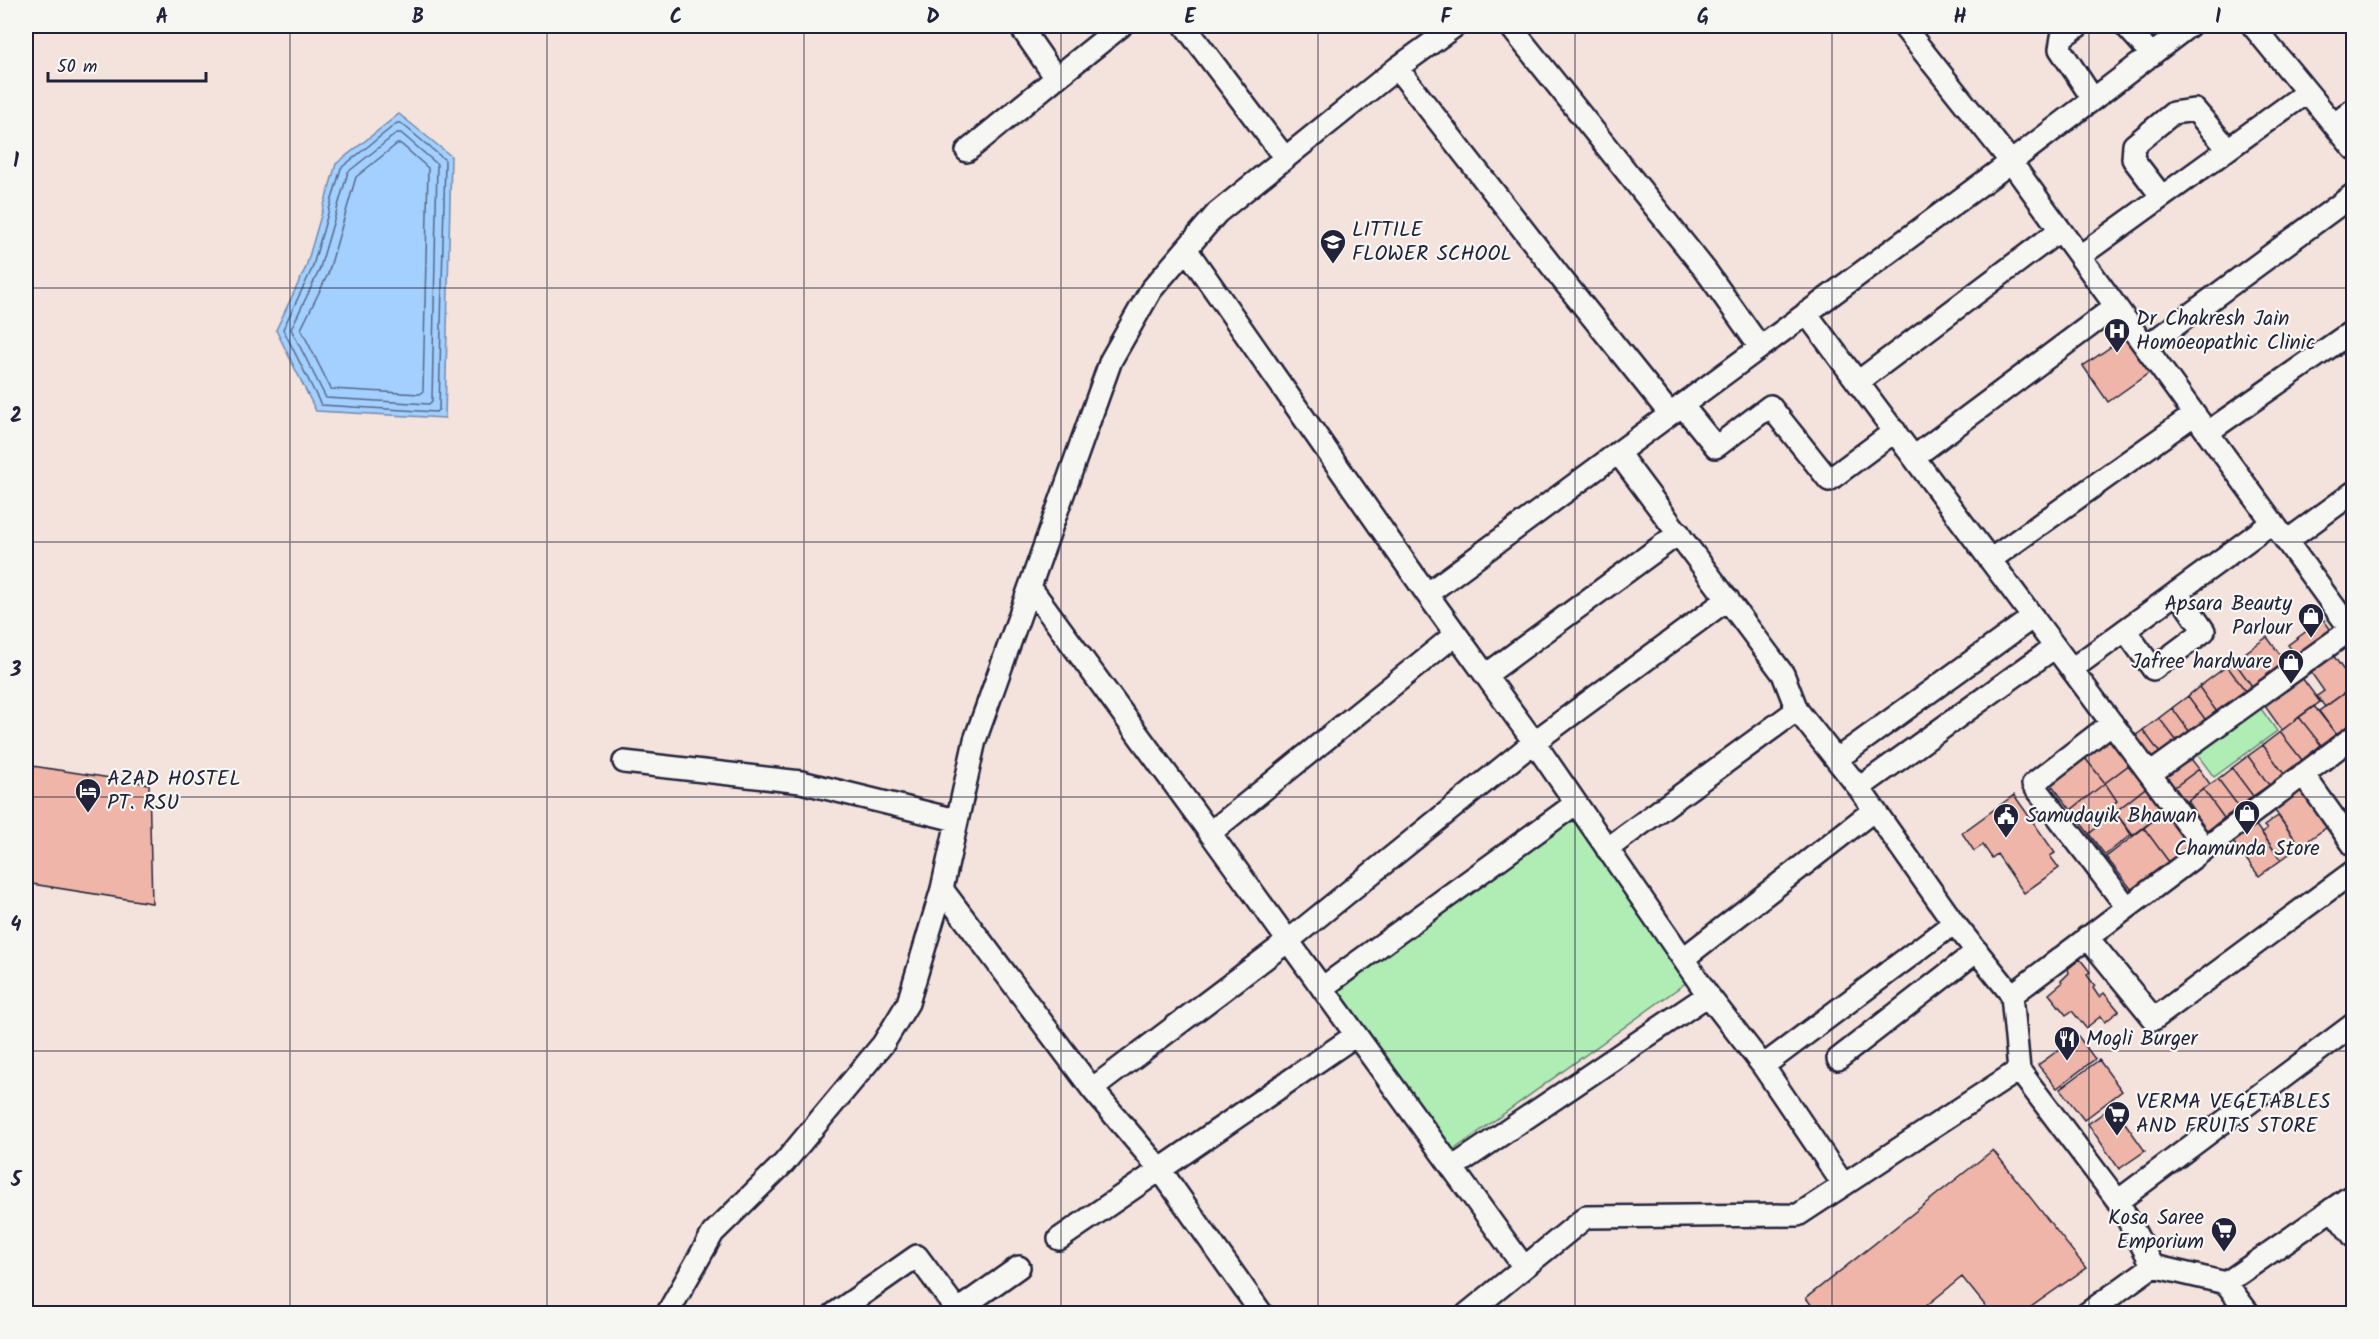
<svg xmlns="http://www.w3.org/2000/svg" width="2379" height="1339" font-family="Kalam,sans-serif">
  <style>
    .green { fill: #afedb4; stroke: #688878; stroke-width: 1.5 }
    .water { fill: #a3d0fe; stroke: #6f8ab0; stroke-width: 1.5 }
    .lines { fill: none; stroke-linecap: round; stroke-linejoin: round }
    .shore { stroke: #566889; stroke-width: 1.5 }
    .building { fill: #eeb5a8; stroke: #22223b; stroke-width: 1.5 }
    .minor-casing { stroke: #22223b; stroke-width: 26 }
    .minor { stroke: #f6f6f2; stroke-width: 21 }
    .grid { fill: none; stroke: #22223b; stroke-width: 1.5; stroke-opacity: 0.55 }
    .labels { text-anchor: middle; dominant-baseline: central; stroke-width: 4.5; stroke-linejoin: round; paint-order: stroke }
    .poi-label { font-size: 21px; fill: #22223b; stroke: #f6f6f2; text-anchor: start }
    .neatline { fill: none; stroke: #22223b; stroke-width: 2 }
    .grid-label { font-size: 20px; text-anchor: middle; font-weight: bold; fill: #22223b }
  </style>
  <rect width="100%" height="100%" fill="#f4e2dc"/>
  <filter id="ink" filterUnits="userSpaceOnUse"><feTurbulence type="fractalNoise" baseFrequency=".0167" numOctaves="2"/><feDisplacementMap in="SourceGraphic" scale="12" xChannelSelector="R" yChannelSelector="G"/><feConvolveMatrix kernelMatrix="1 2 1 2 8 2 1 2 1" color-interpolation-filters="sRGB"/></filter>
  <g filter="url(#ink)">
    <path class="green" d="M2259 706 2277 731 2214 777 2196 753Z
      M1574 814 1691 979 1452 1151 1338 989Z"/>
    <path class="water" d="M399 114 451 156 445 418 316 411 276 330 306 267 336 164Z"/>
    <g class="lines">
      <path class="shore" d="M397 123H401L445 160 439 409 436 412 321 405 283 329 312 269 341 168Z
        M397 133H401L437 164 432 401 429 404 326 398 291 329 319 271 348 172Z
        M397 144H401L428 168 423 392 420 394 331 389 301 329 328 274 356 177Z"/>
    </g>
    <path class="building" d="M2128 335 2153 370 2108 402 2083 366Z
      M2323 619 2333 633 2299 659 2288 645Z
      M2267 637 2287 664 2254 689 2234 661Z
      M2333 655 2349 678 2354 674V686L2325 707 2317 696 2324 691 2310 671Z
      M2234 661 2254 689 2247 693 2227 666Z
      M2227 666 2247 693 2219 715 2199 687Z
      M2299 674 2320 702 2282 730 2262 702Z
      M2354 686V721L2336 734 2319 711Z
      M2199 687 2219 715 2208 723 2188 696Z
      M2188 696 2208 723 2192 735 2172 708Z
      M2314 706 2336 734 2321 745 2299 717Z
      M2172 708 2192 735 2180 745 2159 718Z
      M2299 717 2321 745 2302 760 2280 732Z
      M2159 718 2180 745 2163 757 2143 730Z
      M2143 730 2163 757 2151 766 2131 739Z
      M2280 732 2302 760 2284 774 2263 745Z
      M2114 735 2134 761 2105 783 2085 758Z
      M2263 745 2284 774 2269 785 2248 756Z
      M2188 755 2199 769 2168 792 2158 778Z
      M2248 756 2269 785 2253 796 2232 768Z
      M2085 758 2105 783 2071 810 2051 784Z
      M2134 761 2149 785 2115 812 2111 806 2117 801 2105 783Z
      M26 765 149 784 152 903 26 883Z
      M2232 768 2253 796 2239 807 2218 779Z
      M2199 769 2210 784 2180 807 2168 792Z
      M2218 779 2239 807 2224 818 2203 789Z
      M2105 783 2117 801 2111 806 2115 812 2089 834 2071 810Z
      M2149 785 2169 808 2132 836 2115 812Z
      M2306 785 2333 823 2300 846 2273 808Z
      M2203 789 2224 818 2203 834 2189 815 2194 811 2187 801Z
      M2014 795 2055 853 2050 856 2059 868 2024 893 1997 854 1992 858 1983 845 1974 851 1962 833Z
      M2169 808 2194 842 2169 862 2144 828Z
      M2115 812 2132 834 2105 855 2089 834Z
      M2278 816 2300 846 2281 860 2262 833 2267 829 2264 826Z
      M2255 824 2281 860 2259 876 2233 842Z
      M2144 828 2169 862 2132 890 2106 857Z
      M2080 959 2090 972 2087 975 2095 986 2093 988 2099 997 2104 993 2119 1011 2105 1022 2101 1016 2086 1028 2072 1011 2066 1015 2049 994 2062 983 2061 981 2069 973 2068 969Z
      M2078 1036 2095 1059 2057 1088 2038 1065Z
      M2099 1060 2122 1091 2084 1120 2060 1089Z
      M2113 1106 2145 1151 2119 1169 2088 1124Z
      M1993 1150 2086 1268 2021 1314H1992L1962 1277 1916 1314H1818L1806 1298Z"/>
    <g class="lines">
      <g class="minor-casing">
        <path id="minor" d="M1020 26 1056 78 1121 26
          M1185 26 1285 158
          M1510 26 1706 271 1760 347
          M1903 26 2011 162 2354 634
          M2078 26 2062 37 2060 49 2093 99
          M2126 26 2152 55
          M2253 26 2354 149
          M1397 68 1561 278 1670 414
          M2334 125 2354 109
          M967 151 1056 78
          M2162 197 2133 159 2134 145 2173 113 2195 110 2228 149
          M1186 249 1427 594 1534 742 1708 995 1763 1066 1843 1184
          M2080 256 2307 92
          M1806 313 2205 848
          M2146 347 2354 194
          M1858 382 2060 230
          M1682 405 1716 447 1770 406 1829 480 1895 431
          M2208 432 2354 330
          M1618 453 1783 674 1797 710 1859 788 1954 923 2012 995
          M1914 457 2116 306
          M2287 541 2354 492
          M1990 560 2195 414
          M1030 587 1210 833 1456 634
          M1427 594 2011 162 2189 26
          M2125 630 2153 669 2204 631 2177 592
          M2072 669 2273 522
          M1486 675 1679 533
          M2112 723 2033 784 2127 907
          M1837 759 2033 617
          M624 762 801 782 956 820
          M2150 774 2350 630
          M2303 774 2354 846
          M1859 788 2055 647
          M1210 833 1524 1267
          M1607 849 1797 710
          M942 889 1092 1089 1159 1168 1262 1314
          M2087 937 2154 1019 2354 871
          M1684 958 1874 810
          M1322 988 1575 804
          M1838 1059 1977 951
          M1763 1066 1954 923
          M2019 1070 2012 995 2354 736
          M1092 1089 1288 941 1534 742 1728 599
          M1452 1168 1708 995
          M2332 1209 2354 1237
          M1059 1239 1356 1035
          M2153 1266 2226 1283 2354 1194
          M2226 1283 2249 1314
          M958 1310 1019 1267
          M667 1314 713 1233 784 1163 883 1044 908 1003 942 889 975 740 1111 360 1151 290 1217 213 1397 68 1455 26
          M834 1314 917 1256 960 1314
          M1467 1314 1586 1217 1798 1215 2019 1070 2118 1201 2354 1024
          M2086 1314 2153 1266 2118 1201"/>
      </g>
      <use href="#minor" class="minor"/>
    </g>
  </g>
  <path class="grid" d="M290 26V1314M547 26V1314M804 26V1314M1061 26V1314M1318 26V1314M1575 26V1314M1832 26V1314M2089 26V1314M26 288H2354M26 542H2354M26 797H2354M26 1051H2354"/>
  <defs>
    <g id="school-pin" transform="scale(1.35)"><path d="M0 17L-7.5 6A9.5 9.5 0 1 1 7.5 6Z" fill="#22223b" stroke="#f6f6f2"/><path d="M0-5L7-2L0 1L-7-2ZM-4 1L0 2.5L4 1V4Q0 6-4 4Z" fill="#fff"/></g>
    <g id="hospital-pin" transform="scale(1.35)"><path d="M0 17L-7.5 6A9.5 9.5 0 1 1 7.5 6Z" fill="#22223b" stroke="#f6f6f2"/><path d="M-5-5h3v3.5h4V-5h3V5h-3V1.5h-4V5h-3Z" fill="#fff"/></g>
    <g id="shop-pin" transform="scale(1.35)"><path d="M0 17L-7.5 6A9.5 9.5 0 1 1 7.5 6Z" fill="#22223b" stroke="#f6f6f2"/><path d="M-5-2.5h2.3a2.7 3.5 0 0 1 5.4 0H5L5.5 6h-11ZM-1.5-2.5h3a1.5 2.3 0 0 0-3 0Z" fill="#fff"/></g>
    <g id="hotel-pin" transform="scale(1.35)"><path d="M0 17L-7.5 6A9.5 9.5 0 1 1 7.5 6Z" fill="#22223b" stroke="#f6f6f2"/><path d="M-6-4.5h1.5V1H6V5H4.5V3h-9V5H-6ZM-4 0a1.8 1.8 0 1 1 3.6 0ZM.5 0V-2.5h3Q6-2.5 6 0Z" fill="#fff"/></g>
    <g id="civic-pin" transform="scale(1.35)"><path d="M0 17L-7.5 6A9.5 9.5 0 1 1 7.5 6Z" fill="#22223b" stroke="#f6f6f2"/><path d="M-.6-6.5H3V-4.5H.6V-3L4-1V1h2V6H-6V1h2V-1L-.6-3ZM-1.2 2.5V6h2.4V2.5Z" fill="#fff"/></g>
    <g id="restaurant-pin" transform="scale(1.35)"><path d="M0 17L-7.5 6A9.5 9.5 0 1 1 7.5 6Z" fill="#22223b" stroke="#f6f6f2"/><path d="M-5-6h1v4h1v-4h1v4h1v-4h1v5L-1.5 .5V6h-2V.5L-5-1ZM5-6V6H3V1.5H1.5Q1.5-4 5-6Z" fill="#fff"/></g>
    <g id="supermarket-pin" transform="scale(1.35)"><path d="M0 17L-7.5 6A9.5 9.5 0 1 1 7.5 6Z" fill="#22223b" stroke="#f6f6f2"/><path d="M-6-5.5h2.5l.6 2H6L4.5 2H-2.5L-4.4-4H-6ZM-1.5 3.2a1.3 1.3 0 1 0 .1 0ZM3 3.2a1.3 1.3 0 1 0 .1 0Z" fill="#fff"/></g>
  </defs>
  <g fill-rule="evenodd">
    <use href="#school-pin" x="1333" y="242"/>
    <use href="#hospital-pin" x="2117" y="331"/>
    <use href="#shop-pin" x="2311" y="616"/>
    <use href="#shop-pin" x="2291" y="662"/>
    <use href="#hotel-pin" x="88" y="791"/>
    <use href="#shop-pin" x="2247" y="813"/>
    <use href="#civic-pin" x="2006" y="816"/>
    <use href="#restaurant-pin" x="2067" y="1039"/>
    <use href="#supermarket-pin" x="2117" y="1114"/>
    <use href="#supermarket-pin" x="2224" y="1230"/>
  </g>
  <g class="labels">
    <g class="poi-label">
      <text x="1352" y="230">LITTILE<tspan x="1352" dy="24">FLOWER SCHOOL</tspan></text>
      <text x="2136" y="319">Dr Chakresh Jain<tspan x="2136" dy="24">Homoeopathic Clinic</tspan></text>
      <text x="2292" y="604" text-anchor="end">Apsara Beauty<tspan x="2292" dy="24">Parlour</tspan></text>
      <text x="2272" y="662" text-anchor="end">Jafree hardware</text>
      <text x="107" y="779">AZAD HOSTEL<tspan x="107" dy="24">PT. RSU</tspan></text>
      <text x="2026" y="816">Samudayik Bhawan</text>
      <text x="2247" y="849" text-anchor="middle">Chamunda Store</text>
      <text x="2086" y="1039">Mogli Burger</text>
      <text x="2136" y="1102">VERMA VEGETABLES<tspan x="2136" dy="24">AND FRUITS STORE</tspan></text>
      <text x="2204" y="1218" text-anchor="end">Kosa Saree<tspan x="2204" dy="24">Emporium</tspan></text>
    </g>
  </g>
  <rect width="2379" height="1339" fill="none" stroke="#f6f6f2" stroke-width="66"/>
  <path d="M48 72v9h158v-9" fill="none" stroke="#22223b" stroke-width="3"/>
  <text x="57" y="72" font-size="18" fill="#22223b" stroke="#f6f6f2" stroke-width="4.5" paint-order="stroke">50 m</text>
  <rect x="33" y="33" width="2313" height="1273" class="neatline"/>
  <g class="grid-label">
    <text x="162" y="23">A</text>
    <text x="418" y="23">B</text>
    <text x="676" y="23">C</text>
    <text x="933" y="23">D</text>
    <text x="1190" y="23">E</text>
    <text x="1446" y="23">F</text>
    <text x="1703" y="23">G</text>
    <text x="1960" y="23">H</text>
    <text x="2218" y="23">I</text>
    <text x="16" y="167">1</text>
    <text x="16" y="422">2</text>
    <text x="16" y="676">3</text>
    <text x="16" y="931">4</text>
    <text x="16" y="1186">5</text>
  </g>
</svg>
